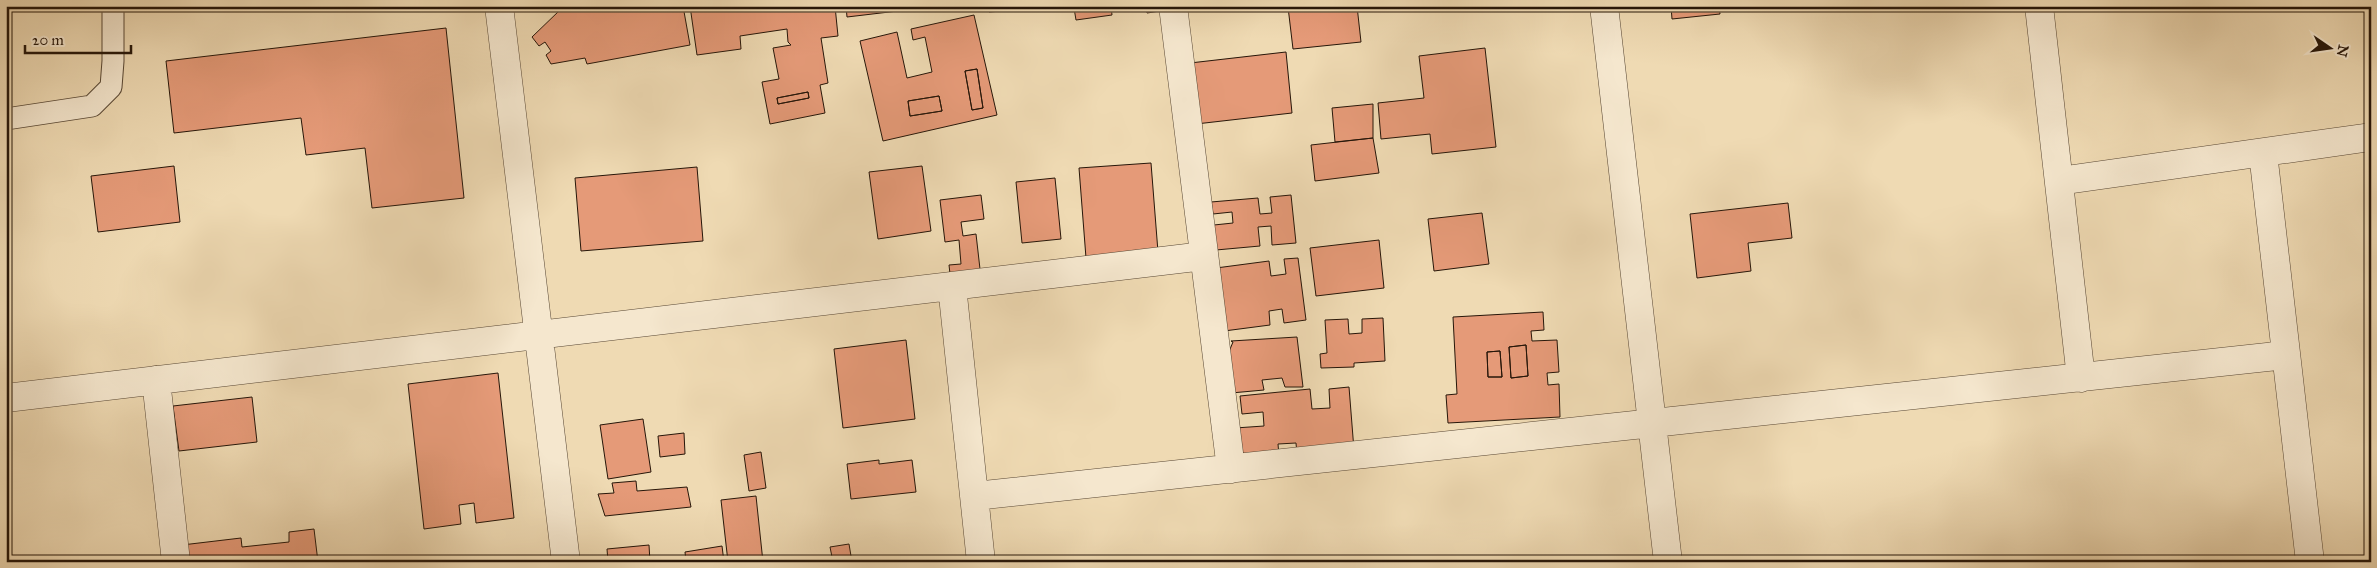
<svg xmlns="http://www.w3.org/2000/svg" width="2377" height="568" font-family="'IM FELL Great Primer',serif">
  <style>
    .building { fill: #e59a78; stroke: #261609; fill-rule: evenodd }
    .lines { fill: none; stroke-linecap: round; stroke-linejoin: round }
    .lane-casing { stroke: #584734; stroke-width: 23 }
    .street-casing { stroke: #584734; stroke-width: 29 }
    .lane { stroke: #f5e7ce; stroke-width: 21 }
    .street { stroke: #f5e7ce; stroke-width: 28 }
  </style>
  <rect width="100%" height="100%" fill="#efdab3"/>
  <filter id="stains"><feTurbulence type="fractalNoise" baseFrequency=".004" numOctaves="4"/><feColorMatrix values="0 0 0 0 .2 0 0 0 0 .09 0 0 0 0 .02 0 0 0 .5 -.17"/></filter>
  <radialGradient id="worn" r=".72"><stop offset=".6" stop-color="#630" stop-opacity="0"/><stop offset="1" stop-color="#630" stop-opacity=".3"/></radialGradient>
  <path class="building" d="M603 6H683L690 45 587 64 585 58 551 64 546 55 551 51 545 42 539 46 532 37 560 10Z
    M690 6H835L838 36 821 38 828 83 820 85 825 113 770 124 762 82 779 79 773 48 791 45 788 42 787 29 740 36 741 49 697 55ZM808 92 809 98 778 104 777 98Z
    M846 6H940L847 17Z
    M989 6H1051V7L989 12Z
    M1084 6H1111L1112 15 1076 20 1074 8Z
    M1146 6H1159L1160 11 1147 13Z
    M1357 6 1361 42 1293 49 1288 7Z
    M1671 6H1719L1720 14 1672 19Z
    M1765 6H1787L1766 9Z
    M974 15 997 115 883 141 860 41 897 32 907 78 932 72 925 37 913 40 911 29ZM977 69 983 108 972 110 965 71ZM939 96 942 111 910 116 908 101Z
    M446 28 464 198 372 208 365 148 306 155 301 118 174 133 166 61Z
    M1485 48 1496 147 1432 154 1430 134 1381 139 1378 103 1424 98 1419 56Z
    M1286 52 1292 113 1196 124 1190 63Z
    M977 69 983 108 972 110 965 71Z
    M808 92 809 98 778 104 777 98Z
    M939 96 942 111 910 116 908 101Z
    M1373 104V138L1335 142 1332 108Z
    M1373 138 1379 173 1315 181 1311 145Z
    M1151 163 1158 252 1086 258 1079 168Z
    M174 166 180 222 98 232 91 176Z
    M922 166 931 231 878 239 869 172Z
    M697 167 703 241 581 251 575 178Z
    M1055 178 1061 239 1022 243 1016 182Z
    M981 195 984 219 961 222 963 236 976 234 980 269 951 283 949 265 961 264 959 240 945 242 940 200Z
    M1291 195 1296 243 1272 245 1271 226 1258 227 1260 246 1216 250 1214 225 1233 223 1232 212 1213 214 1211 202 1258 198 1260 214 1272 213 1270 197Z
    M1788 203 1792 238 1748 243 1751 271 1697 278 1690 214Z
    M1482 213 1489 264 1434 271 1428 219Z
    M1379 240 1384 288 1316 296 1310 248Z
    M1298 258 1306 320 1284 323 1282 309 1269 311 1270 325 1224 331 1216 268 1269 261 1271 276 1286 274 1284 259Z
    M1543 312 1544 330 1531 331 1532 341 1557 340 1559 372 1547 373 1548 385 1559 384 1560 417 1448 423 1446 395 1457 394 1453 317ZM1526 345 1528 376 1511 378 1509 347ZM1500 351 1502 377H1488L1487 352Z
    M1383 318 1385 361 1354 363V367L1321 368 1320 354 1327 353 1325 320 1348 319 1349 334 1362 333V319Z
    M1297 337 1303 387H1285L1282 378 1262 380 1264 390 1231 393 1228 354 1233 342 1231 341Z
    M906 340 915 419 843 428 834 349Z
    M1526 345 1528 376 1511 378 1509 347Z
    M1500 351 1502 377H1488L1487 352Z
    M498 373 514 518 476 523 474 503 459 505 461 524 424 529 408 384Z
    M1349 387 1354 450 1297 455 1296 443 1278 444 1279 456 1242 459 1235 428 1264 426 1263 412 1242 414 1240 396 1310 389 1312 409 1330 408 1329 389Z
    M252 397 257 442 179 451 173 406Z
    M643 419 651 472 608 479 600 425Z
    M684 433 685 454 660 457 658 436Z
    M761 452 766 488 749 491 744 455Z
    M879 460V464L912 460 916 492 851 499 847 464Z
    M636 481 637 491 687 487 691 507 605 516 598 494 614 493 612 483Z
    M756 496 763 562H728L721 500Z
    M314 529 318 562H184L182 545 241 538 242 547 289 542V532Z
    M849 544 852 562H833L830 547Z
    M649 545 650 562H608L607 549Z
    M722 546 724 562H686L685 552Z"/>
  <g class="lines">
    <g class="lane-casing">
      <path id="lane" d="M6 119 92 106 111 87 113 61V6"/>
    </g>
    <g class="street-casing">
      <path id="street" d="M499 6 566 562
        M1173 6 1231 469
        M1604 6 1668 562
        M2039 6 2081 378
        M2263 153 2310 562
        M2059 181 2371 137
        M952 286 981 562
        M156 380 176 562
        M6 398 1204 256
        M975 496 2286 355"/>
    </g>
    <use href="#lane" class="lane"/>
    <use href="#street" class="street"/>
  </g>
  <rect width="2377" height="568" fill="none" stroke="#efdab3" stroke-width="25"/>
  <rect x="8" y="8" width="2362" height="553" fill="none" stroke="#261609" stroke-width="2.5"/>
  <rect x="12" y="12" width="2352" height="543" fill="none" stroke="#261609"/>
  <g transform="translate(2330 48) rotate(103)" stroke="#f5e7ce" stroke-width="4" paint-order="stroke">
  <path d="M0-4L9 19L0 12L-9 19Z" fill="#261609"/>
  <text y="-8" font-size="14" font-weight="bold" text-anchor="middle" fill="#261609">N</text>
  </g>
  <path d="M25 45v8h106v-8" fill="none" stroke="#261609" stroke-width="2.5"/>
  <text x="32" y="45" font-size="15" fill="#261609" stroke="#f5e7ce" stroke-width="4" paint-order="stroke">20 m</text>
  <rect width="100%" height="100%" filter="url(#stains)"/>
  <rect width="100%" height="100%" fill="url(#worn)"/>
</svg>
